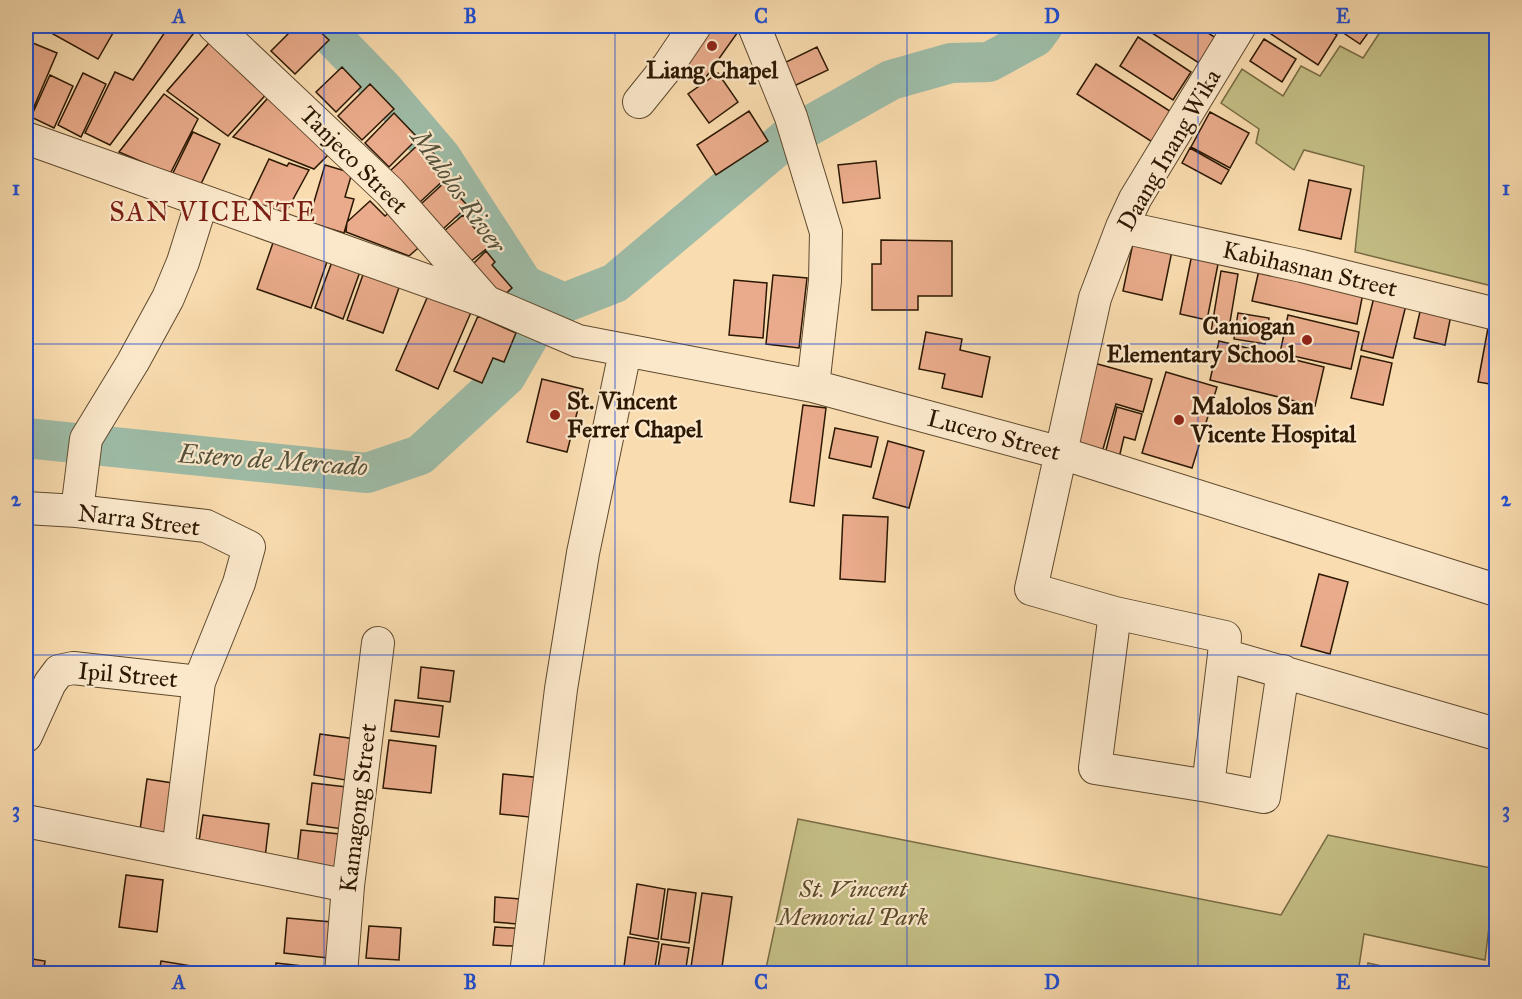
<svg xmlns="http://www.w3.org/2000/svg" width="1522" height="999" font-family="'IM FELL Great Primer',serif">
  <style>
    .green { fill: #c4bf86; stroke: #786c44; stroke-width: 1.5 }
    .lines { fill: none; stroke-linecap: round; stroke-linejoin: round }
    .river { stroke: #9ebca7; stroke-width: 40 }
    .building { fill: #e9ab8b; stroke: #2c1802; stroke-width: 1.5 }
    .minor-casing { stroke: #5f492d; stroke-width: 34 }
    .minor { stroke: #fbe8cb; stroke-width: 32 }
    .grid { fill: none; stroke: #1d4ed8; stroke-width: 1.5; stroke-opacity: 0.55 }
    .poi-dot { fill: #8f2418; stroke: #fbe8cb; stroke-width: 2 }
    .labels { text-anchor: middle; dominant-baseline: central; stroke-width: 4.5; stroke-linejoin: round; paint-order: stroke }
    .poi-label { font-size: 24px; font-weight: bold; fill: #2c1802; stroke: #fbe8cb; text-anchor: start }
    .street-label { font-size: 24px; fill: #2c1802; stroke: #fbe8cb }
    .park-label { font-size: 24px; font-style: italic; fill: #5a4a2a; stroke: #fbe8cb }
    .water-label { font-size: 26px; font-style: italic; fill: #54513c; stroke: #fbe8cb }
    .quarter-label { font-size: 27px; letter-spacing: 1.5px; fill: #7a1f14; stroke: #fbe8cb }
    .neatline { fill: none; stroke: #1d4ed8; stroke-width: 2 }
    .grid-label { font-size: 20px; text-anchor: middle; font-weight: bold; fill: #1d4ed8 }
  </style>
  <rect width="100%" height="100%" fill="#f9dcaf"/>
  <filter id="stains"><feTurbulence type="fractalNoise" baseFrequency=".00333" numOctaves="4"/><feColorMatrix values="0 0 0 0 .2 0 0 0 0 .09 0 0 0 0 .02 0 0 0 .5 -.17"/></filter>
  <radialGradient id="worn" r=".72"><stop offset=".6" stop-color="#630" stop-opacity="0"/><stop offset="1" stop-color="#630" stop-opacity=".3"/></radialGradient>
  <path class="green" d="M1384 26H1496V287L1355 252 1364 166 1304 150 1294 170 1256 143 1259 129 1221 103 1242 69 1283 96 1301 66 1320 76 1340 46 1363 58Z
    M798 819 1281 915 1328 835 1496 869 1485 960 1364 934 1358 973H765Z
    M1368 963 1413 973H1367Z"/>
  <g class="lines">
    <path class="river" d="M322 26 384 90 441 157 524 285 564 303 615 283 786 139 891 80 951 63 989 62 1035 37 1043 26
      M26 438 367 473 420 455 506 376 551 298"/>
  </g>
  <path class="building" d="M58 26H117L98 59 53 34Z
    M169 26H187L196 30 110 145 85 133 115 72 133 80Z
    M296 26H314L329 40 295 74 271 51Z
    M712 26H735L740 29 706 77 685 63Z
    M1141 26H1197L1216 38 1199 63Z
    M1264 26H1323L1337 35 1318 65 1262 28Z
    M1333 26H1373L1360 44Z
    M215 36 272 88 228 136 167 91Z
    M1138 37 1191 72 1173 100 1120 66Z
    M1264 39 1296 59 1282 82 1250 61Z
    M28 41 57 53 30 116 26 114V48Z
    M817 47 828 70 794 86 784 63Z
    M1096 64 1176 115 1157 145 1077 94Z
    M342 67 361 87 336 112 316 92Z
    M83 73 106 84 81 137 58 125Z
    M718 73 738 102 709 123 688 94Z
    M50 75 73 86 54 128 31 117Z
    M370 84 394 109 362 140 338 116Z
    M275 90 334 149 314 169 233 137Z
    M164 94 198 119 170 174 119 152Z
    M749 111 768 141 716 175 697 145Z
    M1210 112 1249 133 1230 168 1191 147Z
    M394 113 418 138 389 167 365 143Z
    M193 132 220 144 200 186 173 173Z
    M422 141 435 155 431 159 448 176 419 203 390 171Z
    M1190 148 1229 170 1221 184 1182 163Z
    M269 159 287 166 289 163 309 170 285 214 249 201Z
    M876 161 880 198 843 203 838 165Z
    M325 165 352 173 345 197 354 199 344 233 308 222Z
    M1309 180 1351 189 1341 239 1299 230Z
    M445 182 468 206 443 229 421 204Z
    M370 201 385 216 394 208 425 242 409 256 346 232 347 222Z
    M463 215 490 246 470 262 444 231Z
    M275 237 329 256 311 308 257 289Z
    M881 240 952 241V296H918V310H872V264H881Z
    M1133 243 1172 251 1162 300 1123 291Z
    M486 251 495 262 492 265 512 288 501 298 472 265Z
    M1192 254 1219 259 1207 320 1180 314Z
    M333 259 361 269 343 319 315 308Z
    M365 269 401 282 383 333 347 320Z
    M1259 270 1363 293 1357 324 1252 301Z
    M1221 271 1238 274 1228 334 1211 332Z
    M773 275 807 278 799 348 766 344Z
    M734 280 767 283 763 338 729 335Z
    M430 291 472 310 438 389 396 370Z
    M1374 297 1406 305 1393 358 1361 350Z
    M1422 303 1452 310 1445 345 1414 338Z
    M1238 313 1269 318 1265 344 1234 339Z
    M1288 315 1359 332 1351 369 1280 353Z
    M478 316 516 333 504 362 493 358 482 383 454 371Z
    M1488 328 1496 330V385L1478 382Z
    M926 332 962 339 960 350 990 357 982 397 942 388 945 374 919 369Z
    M1219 341 1324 367 1315 406 1210 380Z
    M1361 356 1392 363 1383 405 1351 398Z
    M1094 363 1152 379 1143 412 1116 404 1101 456 1070 447Z
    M1166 372 1217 387 1192 468 1142 453Z
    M542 379 583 389 567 452 527 442Z
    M803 405 826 408 814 506 790 502Z
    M1117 407 1142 414 1135 440 1124 437 1119 458 1105 454Z
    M835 428 878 437 871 467 829 458Z
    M888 441 924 451 909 508 873 498Z
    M843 515 888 517 885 582 840 579Z
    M1319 574 1348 582 1330 654 1301 646Z
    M421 667 454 671 450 702 418 698Z
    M395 700 443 706 439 737 391 731Z
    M320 734 363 740 358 782 314 775Z
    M389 740 436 746 431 793 383 788Z
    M503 774 543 778 539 818 500 814Z
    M147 779 179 784 172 834 140 830Z
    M312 783 355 788 350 830 307 824Z
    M203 815 269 824 265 858 198 848Z
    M301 830 349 835 345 871 297 866Z
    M126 875 163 880 157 932 119 927Z
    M637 884 665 889 658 939 630 934Z
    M668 889 696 893 689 943 661 939Z
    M702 893 732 897 721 974H690Z
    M495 897 533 900 531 925 494 922Z
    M287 918 332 922 328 958 284 953Z
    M369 926 401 928 399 960 366 958Z
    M495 927 529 929 528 947 493 945Z
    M628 937 659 942 654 974H623Z
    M662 944 689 948 685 974H657Z
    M26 958 45 961 43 974H26Z
    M161 961 198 967 197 974H159Z
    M276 963 320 968 319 974H275Z"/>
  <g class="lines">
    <g class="minor-casing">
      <path id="minor" d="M214 26 390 192 484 299
        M754 26 791 117 826 232 825 281 813 386
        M639 102 668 66 695 26
        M26 138 487 302 578 341 813 386 1061 453 1496 590
        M1122 227 1302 266 1496 314
        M26 508 77 511 206 526 249 547 239 583 199 682 178 851
        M77 511 86 439 133 362 168 298 183 262 202 201
        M1115 613 1095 768 1208 786
        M1224 655 1225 637 1115 613 1031 589 1095 298 1122 227 1135 199 1240 26
        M1283 671 1264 797 1208 786 1224 655 1496 734
        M26 736 50 683 59 671 73 668 199 682
        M26 821 348 886
        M341 974 348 886 378 643
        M526 974 561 689 583 553 625 352"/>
    </g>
    <use href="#minor" class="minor"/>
  </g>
  <path class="grid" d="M324 26V974M615 26V974M907 26V974M1198 26V974M26 344H1496M26 655H1496"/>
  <g class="poi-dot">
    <circle cx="712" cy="46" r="6"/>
    <circle cx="1307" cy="340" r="6"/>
    <circle cx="555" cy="415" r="6"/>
    <circle cx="1179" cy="420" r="6"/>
  </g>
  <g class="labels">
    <g class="poi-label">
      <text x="712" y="70" text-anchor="middle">Liang Chapel</text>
      <text x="1295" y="326" text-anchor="end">Caniogan<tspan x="1295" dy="28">Elementary School</tspan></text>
      <text x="567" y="401">St. Vincent<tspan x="567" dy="28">Ferrer Chapel</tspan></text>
      <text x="1191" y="406">Malolos San<tspan x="1191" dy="28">Vicente Hospital</tspan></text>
    </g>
    <g class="street-label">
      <text transform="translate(1169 150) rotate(-60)">Daang Inang Wika</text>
      <text transform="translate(354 160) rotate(45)">Tanjeco Street</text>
      <text transform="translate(1310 269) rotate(13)">Kabihasnan Street</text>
      <text transform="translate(994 435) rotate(15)">Lucero Street</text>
      <text transform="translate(139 520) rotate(7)">Narra Street</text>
      <text transform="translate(128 675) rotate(5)">Ipil Street</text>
      <text transform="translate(358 808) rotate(-83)">Kamagong Street</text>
    </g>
    <g class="park-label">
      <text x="853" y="889">St. Vincent<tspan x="853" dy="28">Memorial Park</tspan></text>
    </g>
    <g class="water-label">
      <text transform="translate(459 191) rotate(55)">Malolos River</text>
      <text transform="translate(273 460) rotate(4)">Estero de Mercado</text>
    </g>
    <g class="quarter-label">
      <text x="213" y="211">SAN VICENTE</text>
    </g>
  </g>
  <rect width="1522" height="999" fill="none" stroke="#f9dcaf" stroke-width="66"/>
  <rect x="33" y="33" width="1456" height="933" class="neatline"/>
  <g class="grid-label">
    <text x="179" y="23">A</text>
    <text x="470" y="23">B</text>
    <text x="761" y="23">C</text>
    <text x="1052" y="23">D</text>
    <text x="1343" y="23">E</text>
    <text x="16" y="195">1</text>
    <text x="1506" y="195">1</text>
    <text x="16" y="506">2</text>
    <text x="1506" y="506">2</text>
    <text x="16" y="817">3</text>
    <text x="1506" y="817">3</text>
    <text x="179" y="989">A</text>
    <text x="470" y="989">B</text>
    <text x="761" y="989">C</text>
    <text x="1052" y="989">D</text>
    <text x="1343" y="989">E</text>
  </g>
  <rect width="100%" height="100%" filter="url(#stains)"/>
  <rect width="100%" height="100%" fill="url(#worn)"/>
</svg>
